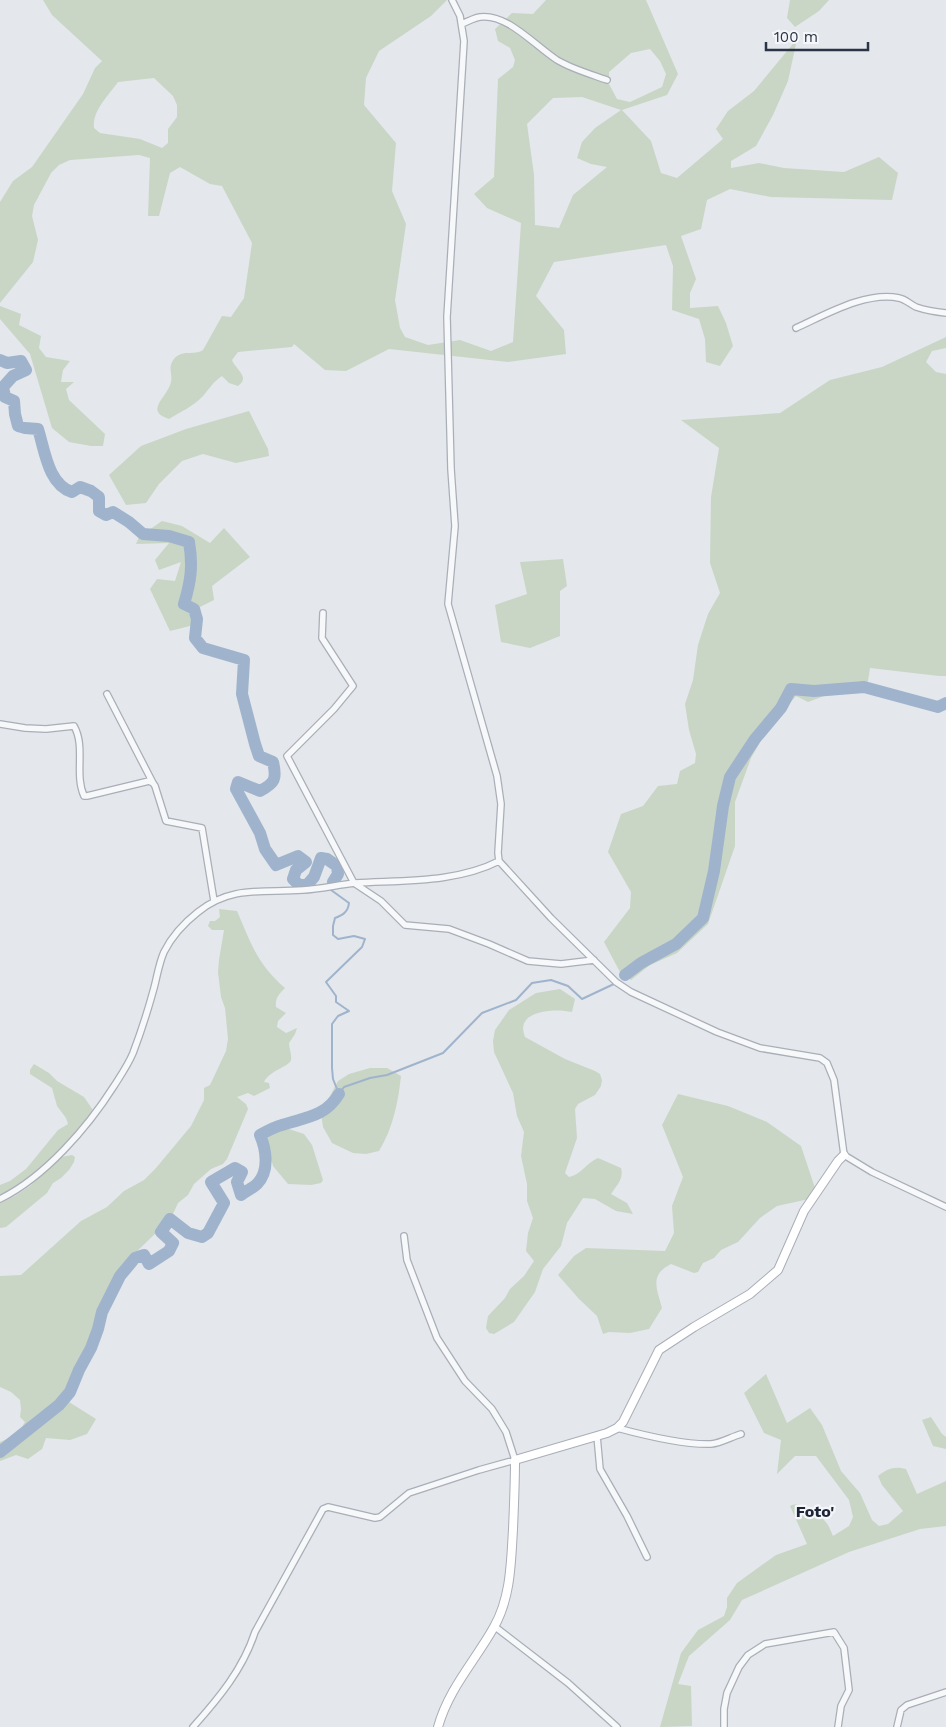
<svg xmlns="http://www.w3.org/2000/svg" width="946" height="1727" font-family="'Work Sans',sans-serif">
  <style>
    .green { fill: #c9d6c5; fill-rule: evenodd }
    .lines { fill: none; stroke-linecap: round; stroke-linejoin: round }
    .stream { stroke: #9fb4cc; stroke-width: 2 }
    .river { stroke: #9fb4cc; stroke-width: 12 }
    .street-casing { stroke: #a9aeb7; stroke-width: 8 }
    .secondary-casing { stroke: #a9aeb7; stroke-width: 10 }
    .street { stroke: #f7f8fa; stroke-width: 5.5 }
    .secondary { stroke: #fff; stroke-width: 8 }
    .labels { text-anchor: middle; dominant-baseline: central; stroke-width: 4.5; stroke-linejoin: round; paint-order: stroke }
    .quarter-label { font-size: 16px; font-weight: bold; fill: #1d2536; stroke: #f4f6f9 }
  </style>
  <rect width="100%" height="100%" fill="#e4e7ec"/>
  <path class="green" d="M43 0H447L431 16 379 51 366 78 364 105 396 143 392 191 406 224 395 300 400 328 405 337 428 345 460 340 491 351 513 342 521 223 487 208 474 194 494 177 498 79 513 67 515 60 510 48 498 41 495 29 512 13 533 14 546 0H646L678 74 667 95 622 110 651 141 661 173 677 178 723 139 716 129 728 111 754 91 797 39 788 81 773 115 756 146 731 161V168L759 163 784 168 844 172 879 157 898 173 892 200 771 197 730 189 707 200 701 229 681 236 696 279 690 293V308L718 306 726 323 733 346 720 366 706 362 705 339 699 319 672 310 673 266 666 245 554 262 536 296 564 330 566 354 508 362 389 349 346 371 325 370 294 344 292 347 238 352 232 360C235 369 251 377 238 386L229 383 222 376C213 382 209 389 203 396 194 406 180 412 169 419 143 411 168 397 171 382 173 373 167 368 174 359 182 349 194 356 203 350L222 316 231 317 244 298 252 243 222 186 210 184 180 167 170 173 159 216H148L150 158 139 155 70 160 59 165 51 173 34 205 32 216 38 240 33 262 0 303V202L13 181 32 167 83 94 95 68 102 61 52 15ZM650 49 660 61 666 74 662 87 630 102 617 99 609 84V72L631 53ZM154 78 173 96 177 105V117L168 129V143L162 148 140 139 100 133 94 128C92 111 108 96 118 82ZM582 97 621 110 595 128 582 142 577 158 591 164 607 167 573 195 559 228 535 225 534 175 527 124 553 98Z
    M790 0H829L819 11 795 27 787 18Z
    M0 306 21 314 19 325 41 336 39 348 46 357 70 361 63 370 61 382H74L66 389 69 400 105 434 103 446H91L69 442 52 428 30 354 0 319Z
    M946 337V348L932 351 926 362 936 372 946 374V676H939L870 668 868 681 857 693 824 696 808 702 796 696 767 730 751 758 735 802V846L708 924 677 953 650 965 631 980 620 972 604 942 630 908 631 892 608 852 621 814 643 806 658 786 677 784 680 771 695 763 696 754 689 730 685 704 693 680 698 645 708 614 720 593 710 563 711 497 719 448 681 420 780 413 830 380 882 367Z
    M249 411 268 449 269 456 236 463 203 454 182 461 159 484 146 503 126 505 109 475 141 446 186 429Z
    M162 521 182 526 210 543 224 528 250 557 212 586 214 600 200 607 202 623 170 631 150 589 157 579 175 581 181 562 159 570 155 560 169 543 136 544 139 537Z
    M563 559 567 586 560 591V636L530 648 501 642 495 605 527 594 520 562Z
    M219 909 237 911C251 943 257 964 285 988 279 994 275 998 276 1007L286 1013 278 1021 277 1027 286 1033 297 1028 295 1034 289 1043C289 1048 292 1055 291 1060 289 1067 270 1070 264 1082L269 1083 270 1088 254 1096 248 1093 237 1097 246 1104 248 1109 227 1159 223 1164 211 1169 194 1184 188 1195 178 1203 173 1214 158 1231 132 1256 110 1286 91 1339 67 1392 69 1402 96 1419 87 1434 70 1440 46 1438 42 1449 28 1459 16 1455 0 1461V1442L18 1434 25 1422 20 1417 21 1409 20 1400 11 1392 0 1387V1276L21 1275 81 1221 107 1207 124 1191 144 1180 156 1168 191 1126 204 1100V1088L210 1085 226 1051 228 1039 225 1008 221 997 218 972 219 960 224 930H212L208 926 210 921H215L220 917Z
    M560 989 575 999 572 1012C555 1008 514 1010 525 1037L565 1059 595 1071 600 1074 602 1080 601 1086 595 1095 578 1104 575 1109 577 1138 565 1173 569 1177C581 1175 587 1162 598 1158L621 1168C624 1179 617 1185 611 1194L627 1203 633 1214 616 1211 595 1199 583 1198 567 1223 561 1246 543 1269 535 1292 514 1322 494 1334 489 1333 486 1328 488 1316 505 1298 510 1289 524 1276 534 1261 526 1251 528 1233 533 1218 527 1201V1184L521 1156 524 1132 517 1116 513 1093 494 1052 493 1041 495 1030 509 1010 536 993Z
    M34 1064 49 1073 57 1081 84 1097 93 1110C68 1142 37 1178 0 1195V1185L10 1181 26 1169 58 1130 68 1124 66 1118 57 1106 52 1088 30 1074V1070Z
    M370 1068H387L401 1076C398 1103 393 1128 379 1151L366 1154 353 1153 332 1143 323 1127 321 1113 338 1081 349 1074Z
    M678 1094 728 1106 767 1122 801 1146 818 1197 777 1206 760 1218 738 1242 721 1250 714 1258 703 1263 698 1272 694 1273 671 1264C649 1275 657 1289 662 1308L649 1329 630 1333 609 1332 603 1334 597 1316 579 1299 558 1275 574 1256 586 1248 665 1251 674 1233 672 1206 683 1177 662 1125Z
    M286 1128 304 1134 312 1145 323 1180 321 1183 311 1185 288 1184 273 1166 266 1140 268 1134Z
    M72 1155 75 1157 74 1162 69 1170 61 1178 53 1183 47 1193 6 1227 0 1228V1203L15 1196 30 1186 61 1157Z
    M766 1374 787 1423 810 1408 822 1425 841 1471 860 1493 872 1520 879 1526 888 1524 903 1511 882 1485 878 1476C888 1468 894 1466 906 1469L917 1494 946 1481V1526L920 1529 849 1552 742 1600 730 1620 689 1656 678 1684 691 1686 692 1726 660 1727 681 1653 698 1630 724 1616 727 1607V1598L737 1583 776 1555 807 1544 790 1506C802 1500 821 1514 828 1525 830 1528 831 1532 833 1536L849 1526 853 1517 849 1500 816 1456H795L777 1474 781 1440 764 1433 744 1393Z
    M931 1417 942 1434 946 1437V1449L933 1446 922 1420Z"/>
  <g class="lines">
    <path class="stream" d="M331 890 349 903C348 912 343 915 335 918L333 926V935L338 939 354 936 365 939 362 947 326 982 336 996V1002L349 1011 338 1016 332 1024V1068L333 1079 339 1094
      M339 1094 344 1087 370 1078 387 1075 443 1053 482 1013 516 1000 532 983 551 980 568 986 582 999 616 983"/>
    <path class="river" d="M0 360 7 363 21 361 26 370 13 376 3 387 5 397 14 401 15 414 18 426 25 428 38 429C45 451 48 484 72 492L80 487 91 491 99 497V511L106 515 113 512 129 522 143 534 169 536 189 542C193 565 191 581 184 604L194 609 197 619 195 638 203 648 244 660 242 694 255 744 259 756 273 762C277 779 275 783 260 791L238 782 236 789 260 833 265 849 276 865 298 856 306 862 296 870 293 879 299 885H307L314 877 321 858 327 859 337 866 338 874 333 882
      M625 975 641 963 676 944 703 918 714 871 723 806 730 777 755 739 781 708 791 689 814 691 864 687 938 707 946 703
      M0 1452 59 1405 70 1392 79 1370 91 1348 98 1329 102 1312 120 1276 135 1258 144 1255 149 1264 169 1251 173 1243 161 1232 170 1219 188 1233 202 1237 208 1233 224 1203 211 1182 235 1168 242 1172 237 1182 241 1195C246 1191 253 1188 257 1184 270 1171 266 1149 260 1135 267 1131 274 1127 282 1125 306 1117 325 1117 339 1094"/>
    <g class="street-casing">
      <path id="street" d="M452 0 460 16 464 41 447 317 451 469 455 526 448 604 497 776 501 804 498 853 499 861 551 918 616 982 631 992 717 1032 760 1048 820 1058 827 1063 834 1080 844 1155 872 1172 946 1207
        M462 24C468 21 474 18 480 17 507 13 535 46 557 60 572 69 590 74 607 80
        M796 328C825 315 866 291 899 298 905 299 910 304 916 307 925 310 936 312 946 313
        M323 613 322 638 353 686 334 709 287 756 354 883 381 901 405 925 449 929 489 944 528 961 561 964 594 960
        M107 694 153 783
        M0 724 25 728 46 729 74 726C86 747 74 774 84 796H87L149 781 153 783 155 786 166 821 202 828 214 901
        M0 1199C45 1177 88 1127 114 1086 121 1075 128 1065 133 1053 141 1032 148 1010 154 988 157 977 159 963 164 952 172 936 184 923 198 912 231 885 264 893 303 890 320 889 337 885 355 883 403 880 456 883 499 861
        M617 1428C643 1435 684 1445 711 1444 721 1443 731 1437 741 1434
        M597 1436 600 1469 627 1516 647 1557
        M494 1626 568 1683 617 1727
        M193 1727C219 1698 243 1669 255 1632L323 1509 328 1507 375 1518 380 1517 409 1493 479 1470 515 1460 506 1432 492 1409 465 1381 437 1338 407 1260 404 1236
        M724 1727V1709L727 1693 739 1667 748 1655 765 1644 834 1632 844 1648 849 1690 841 1706 838 1727
        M897 1727 901 1710 907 1705 946 1692"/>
    </g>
    <g class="secondary-casing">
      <path id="secondary" d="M438 1727C449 1688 475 1661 494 1627 511 1597 511 1562 513 1529 514 1506 515 1483 515 1460L607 1433 617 1428 623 1422 659 1350 694 1327 750 1294 778 1270 804 1211 838 1161 844 1155"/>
    </g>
    <use href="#street" class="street"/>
    <use href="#secondary" class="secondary"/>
  </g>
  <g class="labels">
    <g class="quarter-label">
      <text x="815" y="1511">Foto'</text>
    </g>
  </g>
  <path d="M766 42v8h102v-8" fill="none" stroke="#2b3445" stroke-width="2.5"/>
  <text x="774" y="42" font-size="15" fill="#2b3445" stroke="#f4f6f9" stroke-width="4" paint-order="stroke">100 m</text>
</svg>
